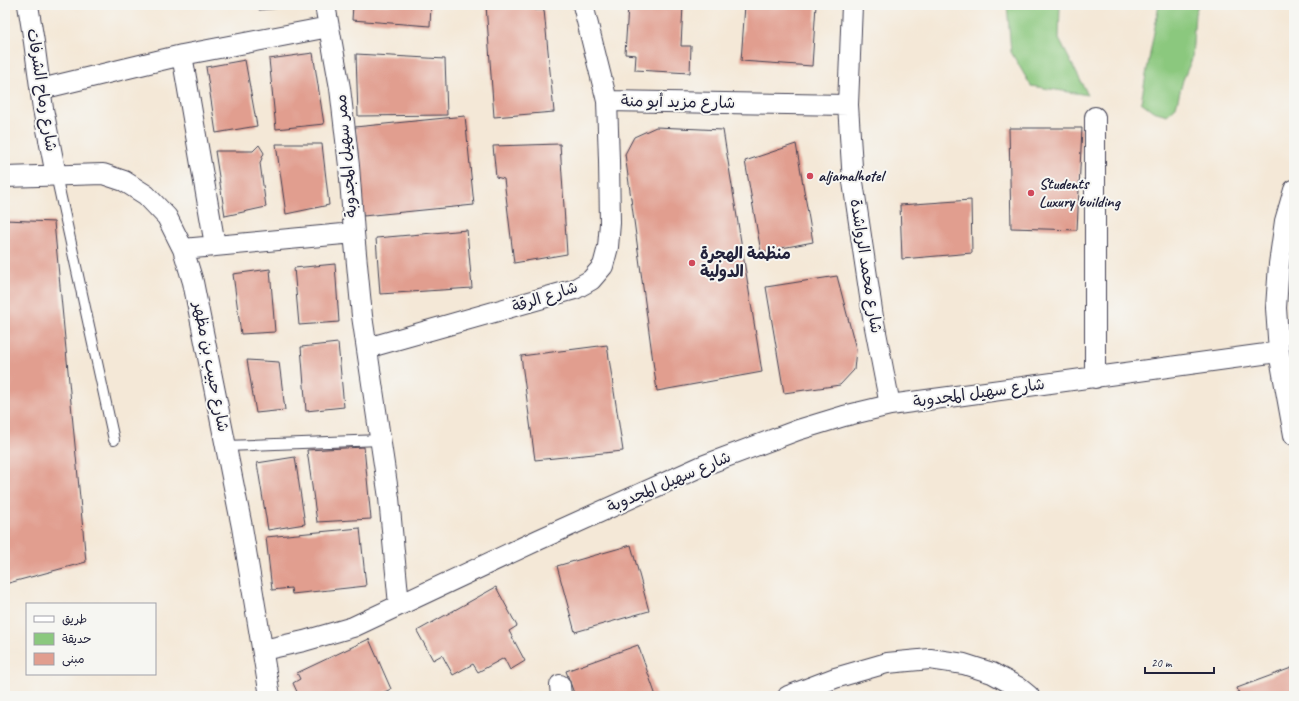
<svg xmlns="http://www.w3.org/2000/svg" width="1299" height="701" font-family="Caveat,'Playpen Sans Arabic',sans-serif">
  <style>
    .green { fill: #8bc87e; stroke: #56755c }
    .building { fill: #e19e8f }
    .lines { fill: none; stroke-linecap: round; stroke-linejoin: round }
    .lane-casing { stroke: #424052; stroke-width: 12 }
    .street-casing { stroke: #424052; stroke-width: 22 }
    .lane { stroke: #fff; stroke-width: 10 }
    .street { stroke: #fff; stroke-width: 20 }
    .poi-dot { fill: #d1495b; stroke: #f6f6f2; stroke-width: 1.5 }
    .labels { text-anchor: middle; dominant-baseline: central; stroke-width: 4; stroke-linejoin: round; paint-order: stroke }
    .street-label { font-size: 16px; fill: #22223b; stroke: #f6f6f2 }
    .poi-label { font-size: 16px; font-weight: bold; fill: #22223b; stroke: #f6f6f2; text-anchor: start }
  </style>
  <rect width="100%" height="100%" fill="#f6f6f2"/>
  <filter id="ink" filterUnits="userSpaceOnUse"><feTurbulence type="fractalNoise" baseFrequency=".025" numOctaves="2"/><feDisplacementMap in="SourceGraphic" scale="8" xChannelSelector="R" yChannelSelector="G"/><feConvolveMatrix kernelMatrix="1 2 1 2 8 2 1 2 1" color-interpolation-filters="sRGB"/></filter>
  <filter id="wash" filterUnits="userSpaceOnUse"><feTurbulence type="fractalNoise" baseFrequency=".012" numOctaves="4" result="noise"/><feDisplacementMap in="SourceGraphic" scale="16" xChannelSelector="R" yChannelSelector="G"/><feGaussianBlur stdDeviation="0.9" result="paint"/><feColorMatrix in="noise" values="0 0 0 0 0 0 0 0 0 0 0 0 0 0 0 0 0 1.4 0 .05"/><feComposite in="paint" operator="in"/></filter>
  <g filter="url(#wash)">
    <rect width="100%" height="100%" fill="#f4e8d7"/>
    <path class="green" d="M1007 5H1060L1059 39 1088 95 1031 86 1011 52Z
      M1159 5H1198L1195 14 1192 59 1183 80 1176 107 1167 115 1153 111 1141 102Z"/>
    <g id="blocks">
      <path class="building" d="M258 5H295V7L259 10Z
        M353 5H431L430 26 352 20Z
        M486 5H535V10H544L554 112 494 117Z
        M624 5H683L681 46H691L690 73 635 70 636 55 625 54 628 6H624Z
        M745 5H816L812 66 741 61Z
        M313 53 324 124 276 129 269 59Z
        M356 54 445 59 447 115 358 116Z
        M245 60 257 126 216 133 206 67Z
        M465 116 474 205 363 216 355 127Z
        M656 127 723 130 762 372 657 391 625 154 634 137Z
        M1009 128H1082L1077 230 1011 228Z
        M276 144H322L329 205 286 214Z
        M560 144 567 254 514 263 504 179 496 177 493 146Z
        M796 144 813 242 761 252 745 161Z
        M259 145 264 153 260 163 266 207 225 216 215 151H253Z
        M971 200 972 253 902 259 900 205Z
        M5 220 54 222 86 562 5 584Z
        M467 230 472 288 380 294 376 238Z
        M335 264 339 322 299 325 294 268Z
        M270 269 275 332 241 334 233 274Z
        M837 276 856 349 854 370 840 385 784 393 766 287Z
        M338 343 344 407 306 411 301 347Z
        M607 345 623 451 535 460 521 356Z
        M247 360 279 362 285 410 256 413Z
        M364 447 371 519 317 522 307 450Z
        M295 457 305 524 268 530 257 463Z
        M360 528 366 586 292 594 291 588 272 590 266 537Z
        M631 545 649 611 575 632 557 566Z
        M496 587 517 626 509 631 525 661 510 670 504 658 478 672 473 664 453 675 442 655 433 660 417 631Z
        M369 639 391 689 376 696H296L298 694 293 683 300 679 297 673Z
        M638 645 656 696H575L566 671Z
        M1294 667V696H1240L1237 688Z
        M517 693 521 696H508V695Z"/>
    </g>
  </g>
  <g filter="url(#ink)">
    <use href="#blocks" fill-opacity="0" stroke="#424052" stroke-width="1"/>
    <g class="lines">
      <g class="lane-casing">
        <path id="lane" d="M56 175 114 440
          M226 446 381 440"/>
      </g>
      <g class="street-casing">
        <path id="street" d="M28 5 34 42 43 109 56 175
          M852 5 848 105 853 182 873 317 890 405
          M41 89 182 55
          M607 101 848 105
          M1095 117V378
          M5 177 103 174 124 181 146 195 167 217 183 249 193 282 242 527 270 696
          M1294 190 1285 221 1279 264 1276 308 1279 352 1294 435
          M354 233 362 316 389 498 399 605
          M215 245 182 55 329 27
          M183 249 354 233 349 166 340 88 325 5
          M367 348 575 289 591 280 603 266 608 247 610 223 609 160 607 101 583 5
          M263 650 304 641 353 627 538 540 702 466 798 430 844 416 890 405 1279 352
          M560 685 561 696
          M788 696 835 678 887 663 930 659 964 664 992 673 1018 687 1029 696"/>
      </g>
      <use href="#lane" class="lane"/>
      <use href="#street" class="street"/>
    </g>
  </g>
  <g class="poi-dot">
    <circle cx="810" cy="176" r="4"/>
    <circle cx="1031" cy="193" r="4"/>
    <circle cx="692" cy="263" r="4"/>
  </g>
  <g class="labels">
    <g class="street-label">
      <text transform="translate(42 90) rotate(81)">شارع رماح الشرفات</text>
      <text transform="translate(678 102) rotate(1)">شارع مزيد أبو منة</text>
      <text transform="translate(346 156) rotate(-95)">ممر سهيل المجدوبة</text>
      <text transform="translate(866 266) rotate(81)">شارع محمد الرواشدة</text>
      <text transform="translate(545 297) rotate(-18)">شارع الرقة</text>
      <text transform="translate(211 367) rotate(79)">شارع حبيب بن مظهر</text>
      <text transform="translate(979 393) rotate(-8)">شارع سهيل المجدوبة</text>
      <text transform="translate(669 482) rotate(-23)">شارع سهيل المجدوبة</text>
    </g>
    <g class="poi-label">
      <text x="818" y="176">aljamalhotel</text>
      <text x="1039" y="184">Students<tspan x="1039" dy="18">Luxury building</tspan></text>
      <text x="700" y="254">منظمة الهجرة<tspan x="700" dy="18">الدولية</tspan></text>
    </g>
  </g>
  <rect width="1299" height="701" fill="none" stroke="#f6f6f2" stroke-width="20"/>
  <rect x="26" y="603" width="130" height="72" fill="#f6f6f2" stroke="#a1a1a9"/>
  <rect x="34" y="616" width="20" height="6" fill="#ffffff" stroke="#a1a1a9"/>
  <text x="62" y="623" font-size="12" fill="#22223b">طريق</text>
  <rect x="34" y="633" width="20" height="12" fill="#8bc87e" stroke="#a1a1a9"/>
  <text x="62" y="643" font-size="12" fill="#22223b">حديقة</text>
  <rect x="34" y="653" width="20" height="12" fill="#e19e8f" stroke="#a1a1a9"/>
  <text x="62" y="663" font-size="12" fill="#22223b">مبنى</text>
  <path d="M1145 667v6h69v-6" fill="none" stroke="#22223b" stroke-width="2"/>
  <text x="1151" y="667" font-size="12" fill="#22223b" stroke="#f6f6f2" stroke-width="3" paint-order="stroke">20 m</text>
</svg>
